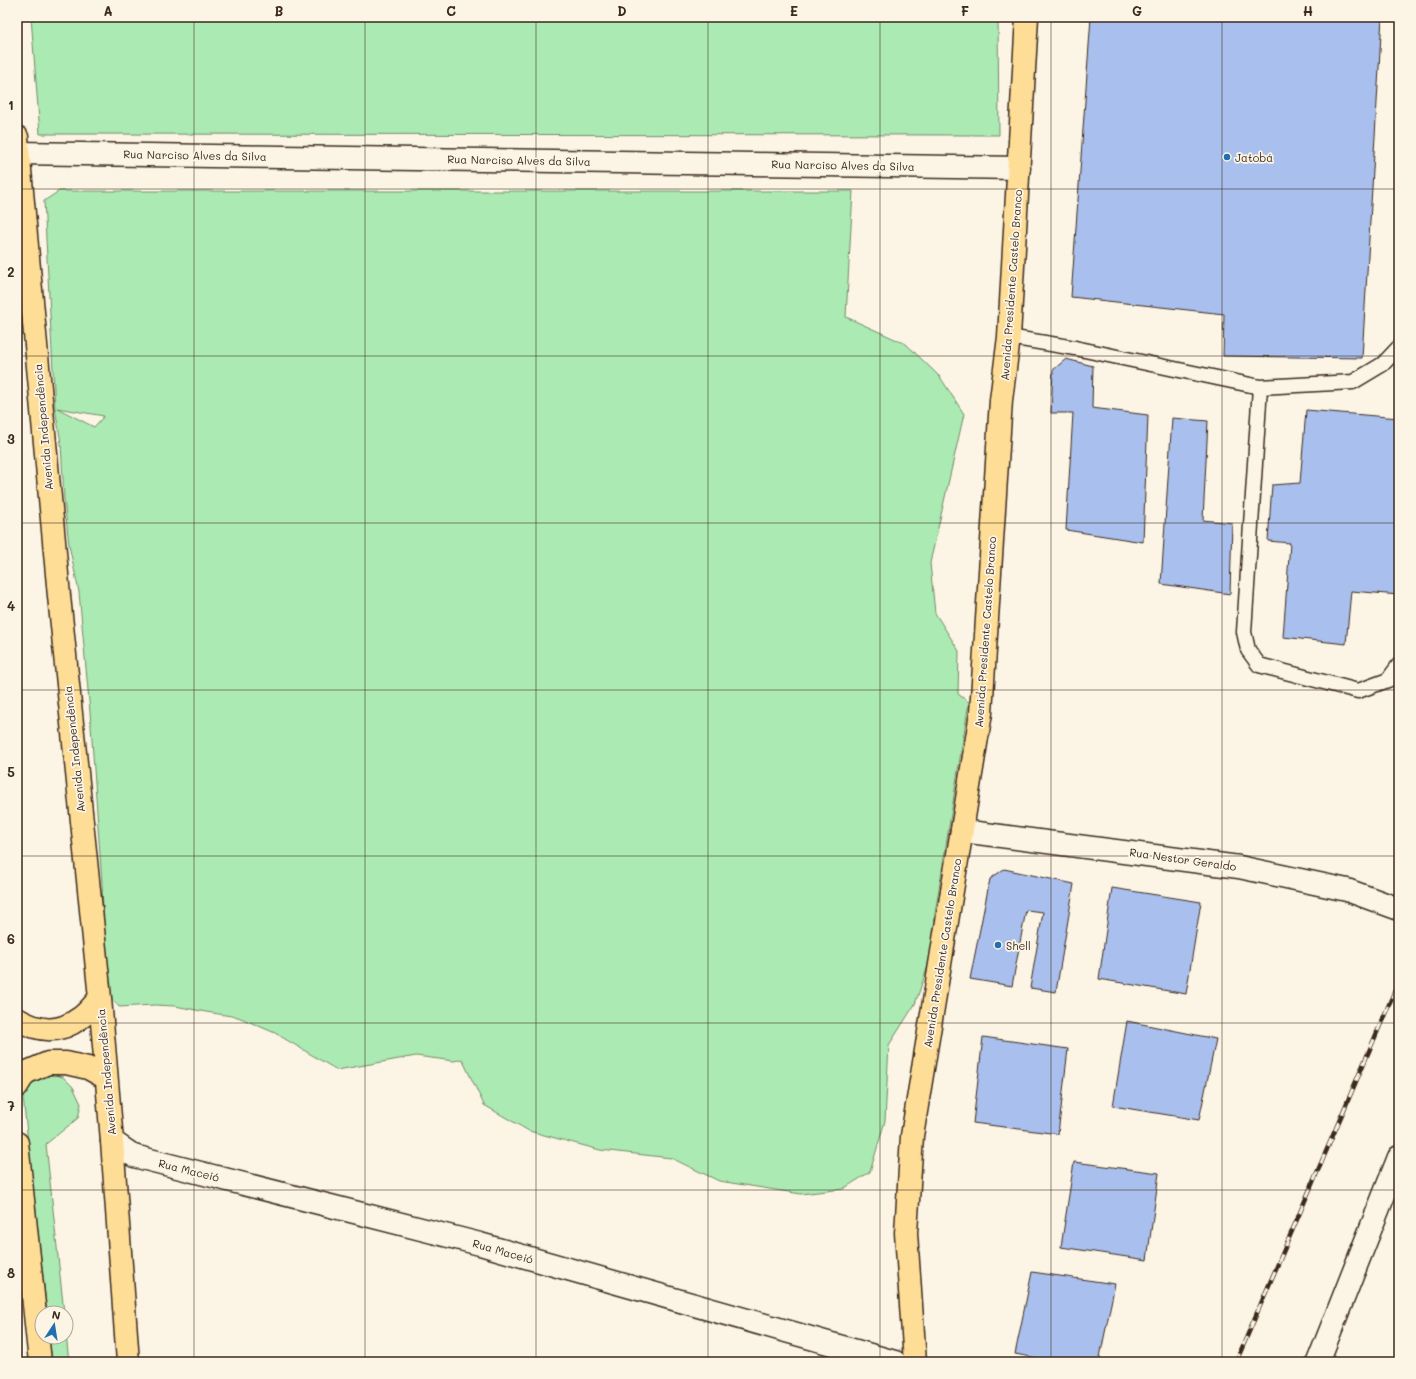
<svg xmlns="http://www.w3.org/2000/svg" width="1416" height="1379" font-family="Mali,sans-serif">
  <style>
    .green { fill: #abeab2; stroke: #738a68; fill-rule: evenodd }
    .building { fill: #a9bfed; stroke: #3b2a1e }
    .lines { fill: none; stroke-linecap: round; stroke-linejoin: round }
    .service-casing { stroke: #3b2a1e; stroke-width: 17 }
    .minor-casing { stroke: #3b2a1e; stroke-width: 25 }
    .primary-casing { stroke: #3b2a1e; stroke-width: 25 }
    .service { stroke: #fcf5e5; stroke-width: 14 }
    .minor { stroke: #fcf5e5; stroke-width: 22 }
    .primary { stroke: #fedd96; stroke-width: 22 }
    .rail-casing { stroke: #3b2a1e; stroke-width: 4.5 }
    .rail { stroke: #fcf5e5; stroke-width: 3; stroke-dasharray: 9; stroke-linecap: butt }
    .grid { fill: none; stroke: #3b2a1e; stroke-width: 1; stroke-opacity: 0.55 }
    .poi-dot { fill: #1f6fb2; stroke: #fcf5e5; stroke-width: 1.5 }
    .labels { text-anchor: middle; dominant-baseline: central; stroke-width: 3.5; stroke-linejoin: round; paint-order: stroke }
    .street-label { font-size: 11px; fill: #3b2a1e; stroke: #fcf5e5 }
    .poi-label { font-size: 11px; fill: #3b2a1e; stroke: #fcf5e5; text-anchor: start }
    .neatline { fill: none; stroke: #3b2a1e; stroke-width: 1.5 }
    .grid-label { font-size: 13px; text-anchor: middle; font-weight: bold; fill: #3b2a1e }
  </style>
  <rect width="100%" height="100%" fill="#fcf5e5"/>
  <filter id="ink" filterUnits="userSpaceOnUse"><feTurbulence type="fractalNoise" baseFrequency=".025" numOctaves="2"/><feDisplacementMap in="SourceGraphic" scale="8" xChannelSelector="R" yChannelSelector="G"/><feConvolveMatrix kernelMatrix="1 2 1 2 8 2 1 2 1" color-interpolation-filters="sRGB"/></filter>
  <g filter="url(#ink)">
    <path class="green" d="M31 17H998L999 135 40 134Z
      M59 191H853L846 317 906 344 940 377 964 414 930 563 935 613 959 651 958 694 969 702 934 920 938 921 930 960 915 1004 889 1045 885 1121 870 1172 843 1189 801 1194 719 1181 671 1158 600 1150 529 1131 484 1105 462 1059 454 1061 416 1056 337 1070 275 1033 238 1017 206 1012 175 1006 154 1005 119 1007 106 992 102 883 90 712 79 592 69 545 64 499 61 443 55 408 44 201ZM57 408 104 416 94 427Z
      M52 1074 63 1077 73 1087 81 1104 78 1118 46 1144 64 1313H47L23 1097 33 1082Z
      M66 1334 69 1362H52L49 1337H66Z"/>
    <path class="building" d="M1091 17H1382L1362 358 1223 356 1224 314 1071 297Z
      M1066 359 1093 366 1092 408 1148 415 1143 542 1066 530 1073 413H1051L1053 370Z
      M1306 410 1399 418V595L1351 591 1346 644 1283 637 1290 543 1268 541 1272 485 1300 483Z
      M1172 418 1208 421 1203 520 1232 523 1230 594 1161 584Z
      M1004 869 1074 884 1056 992 1030 988 1043 912 1026 910 1012 986 970 979 990 879Z
      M1112 888 1201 902 1186 994 1099 979Z
      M1127 1021 1216 1039 1199 1120 1113 1106Z
      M983 1037 1068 1049 1058 1134 973 1123Z
      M1074 1162 1159 1173 1147 1260 1061 1247Z
      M1032 1272 1115 1284 1099 1362H1059L1015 1354Z"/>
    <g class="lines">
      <g class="service-casing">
        <path id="service" d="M1009 337 1075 348 1260 387 1353 382 1383 364 1399 347
          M1260 387 1244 632 1248 650 1259 665 1358 691 1388 680 1399 665"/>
      </g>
      <g class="minor-casing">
        <path id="minor" d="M17 153 1019 168
          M962 831 1239 867 1347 890 1399 909
          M112 1141 134 1156 480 1244 895 1362
          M1318 1362 1399 1157"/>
      </g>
      <g class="primary-casing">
        <path id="primary" d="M17 137 59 596 100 998 112 1141 128 1362
          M17 1019C39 1032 59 1034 80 1018 88 1013 94 1004 100 998
          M17 1086 25 1073 48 1063H66L88 1068 106 1078
          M17 1143 40 1362
          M915 1362 906 1233 912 1136 981 713 1001 400 1009 337 1027 17"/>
      </g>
      <use href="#service" class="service"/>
      <use href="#minor" class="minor"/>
      <use href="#primary" class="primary"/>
      <g class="rail-casing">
        <path id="rail" d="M1236 1362 1399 981"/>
      </g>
      <use href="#rail" class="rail"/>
    </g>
  </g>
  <path class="grid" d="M194 17V1362M365 17V1362M536 17V1362M708 17V1362M880 17V1362M1051 17V1362M1222 17V1362M17 189H1399M17 356H1399M17 523H1399M17 690H1399M17 856H1399M17 1023H1399M17 1190H1399"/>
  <g class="poi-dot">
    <circle cx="1227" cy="157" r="4"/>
    <circle cx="998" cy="945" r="4"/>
  </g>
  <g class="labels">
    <g class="street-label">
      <text transform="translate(195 155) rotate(1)">Rua Narciso Alves da Silva</text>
      <text transform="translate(519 160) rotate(1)">Rua Narciso Alves da Silva</text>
      <text transform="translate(843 165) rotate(1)">Rua Narciso Alves da Silva</text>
      <text transform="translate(1011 285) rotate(-86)">Avenida Presidente Castelo Branco</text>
      <text transform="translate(43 427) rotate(-95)">Avenida Independência</text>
      <text transform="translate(985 632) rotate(-86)">Avenida Presidente Castelo Branco</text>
      <text transform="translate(74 749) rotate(-96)">Avenida Independência</text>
      <text transform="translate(1183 859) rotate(8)">Rua Nestor Geraldo</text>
      <text transform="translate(942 953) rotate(-81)">Avenida Presidente Castelo Branco</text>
      <text transform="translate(106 1072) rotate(-95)">Avenida Independência</text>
      <text transform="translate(189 1170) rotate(14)">Rua Maceió</text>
      <text transform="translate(503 1251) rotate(16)">Rua Maceió</text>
    </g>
    <g class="poi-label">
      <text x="1235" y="157">Jatobá</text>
      <text x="1006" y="945">Shell</text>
    </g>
  </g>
  <rect width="1416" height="1379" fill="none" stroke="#fcf5e5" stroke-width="44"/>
  <g transform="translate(54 1325) rotate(12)"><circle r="19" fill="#fcf5e5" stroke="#afa495"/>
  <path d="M0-3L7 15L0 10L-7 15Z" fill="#1f6fb2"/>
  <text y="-6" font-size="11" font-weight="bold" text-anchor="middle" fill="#3b2a1e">N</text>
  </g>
  <rect x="22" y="22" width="1372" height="1335" class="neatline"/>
  <g class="grid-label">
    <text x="108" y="16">A</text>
    <text x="279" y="16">B</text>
    <text x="451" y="16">C</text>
    <text x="622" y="16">D</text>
    <text x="794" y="16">E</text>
    <text x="965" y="16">F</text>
    <text x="1137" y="16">G</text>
    <text x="1308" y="16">H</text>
    <text x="11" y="110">1</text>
    <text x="11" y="277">2</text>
    <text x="11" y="444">3</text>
    <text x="11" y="611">4</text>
    <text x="11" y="777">5</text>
    <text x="11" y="944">6</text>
    <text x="11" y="1111">7</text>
    <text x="11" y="1278">8</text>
  </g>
</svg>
